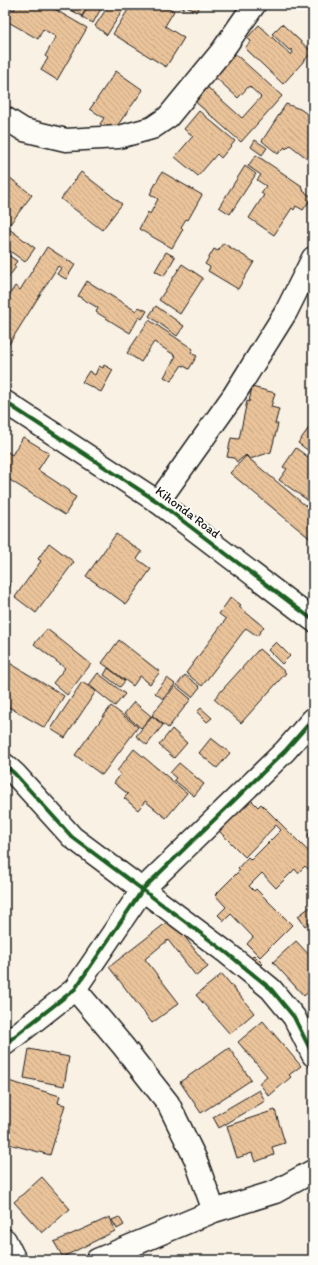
<svg xmlns="http://www.w3.org/2000/svg" width="318" height="1265" font-family="Itim,sans-serif">
  <style>
    .building { fill: url(#building-back-hatch); stroke: #1c1c1c }
    .lines { fill: none; stroke-linecap: round; stroke-linejoin: round }
    .street-casing { stroke: #1c1c1c; stroke-width: 25 }
    .secondary-casing { stroke: #1c1c1c; stroke-width: 25 }
    .street { stroke: #fdfcf7; stroke-width: 22 }
    .secondary { stroke: #fdfcf7; stroke-width: 22 }
    .cycleway-casing { stroke: #fdfcf7; stroke-width: 6 }
    .cycleway { stroke: #1b5e20; stroke-width: 4 }
    .labels { text-anchor: middle; dominant-baseline: central; stroke-width: 4; stroke-linejoin: round; paint-order: stroke }
    .street-label { font-size: 13px; fill: #1c1c1c; stroke: #fdfcf7 }
  </style>
  <defs>
    <pattern id="building-back-hatch" width="6" height="6" patternUnits="userSpaceOnUse"><rect width="6" height="6" fill="#eac39a"/><path d="M-1 5l2 2M0 0l6 6M5-1l2 2" fill="none" stroke="#c8a784"/></pattern>
  </defs>
  <rect width="100%" height="100%" fill="#f9f1e4"/>
  <filter id="ink" filterUnits="userSpaceOnUse"><feTurbulence type="fractalNoise" baseFrequency=".025" numOctaves="2"/><feDisplacementMap in="SourceGraphic" scale="8" xChannelSelector="R" yChannelSelector="G"/><feConvolveMatrix kernelMatrix="1 2 1 2 8 2 1 2 1" color-interpolation-filters="sRGB"/></filter>
  <g filter="url(#ink)">
    <path class="building" d="M16 5H47L87 28 57 80 41 70 48 58 45 56 56 37 43 29 38 39 5 20 11 8 14 10Z
      M51 5H64L60 11Z
      M69 5H88L82 16 67 8Z
      M89 5H103L93 23 82 17Z
      M109 5H126L107 35 95 26Z
      M131 5H164L174 11 165 26 184 38 166 67 113 34Z
      M178 5H201L196 12 185 5 183 9Z
      M282 24 312 52 283 84 245 48 251 41 247 38 259 25 291 55 293 52 291 49 290 51 272 34Z
      M232 51 282 96 241 142 192 99 205 85 242 118 261 97 249 86 238 98 215 77 222 69 219 66Z
      M116 71 143 90 117 126 115 125 110 131 100 124 104 118 90 109Z
      M286 104 300 109 313 118V163L290 145 286 149 285 147 278 154 262 141Z
      M199 111 235 141 221 158 217 154 198 176 175 157 193 136 184 129Z
      M255 140 267 148 262 155 251 147Z
      M256 155 302 186 301 188 304 190 303 191 312 197 303 210 296 206 294 210 292 208 274 235 249 218 264 195 261 193 266 186 257 180 261 175 248 166Z
      M245 166 256 174 230 214 219 207Z
      M81 172 122 204 102 230 61 199Z
      M162 172 202 195 188 220 186 219 181 227 183 229 172 248 139 229 148 212 150 214 158 199 150 194Z
      M5 174 32 195 10 224 5 220Z
      M5 226 35 248 25 262 10 251 8 255 17 261 14 265 16 267 5 282Z
      M223 243 254 262 238 289 208 271 210 267 205 264 214 249 218 251Z
      M47 247 75 265 66 279 57 274 61 268 58 266 9 344 5 341V302L15 286 20 290Z
      M166 252 175 257 164 276 155 271Z
      M182 264 203 278 180 314 159 300Z
      M87 281 136 311 139 307 147 311 142 319 139 317 130 333 96 312 98 308 78 296Z
      M156 306 184 326 177 336 149 316Z
      M149 320 193 349 191 353 197 356 189 369 182 365 171 381 164 377 176 356 154 342 141 362 127 353Z
      M104 365 113 370 101 392 82 382 89 371 95 375 99 366 103 368Z
      M252 387 275 393 271 407 279 409 275 424H278L271 452 250 459 246 455 237 462 234 458 227 457 231 438 239 439 247 401 249 402Z
      M313 422V454L298 443Z
      M23 437 49 453 38 470 70 491 69 493 76 497 65 515 5 477V450L12 455Z
      M296 448 313 461V504L279 480 287 469 283 467Z
      M246 456 313 512V541L230 473Z
      M116 534 142 552 137 559 151 569 126 604 86 576Z
      M49 543 74 562 36 613 15 597 41 561 38 559Z
      M5 581 11 585 5 592Z
      M231 597 241 605 239 607 264 627 257 636 246 628 202 686 186 673 226 619 219 614Z
      M47 629 91 664 67 695 53 683 65 668 34 644Z
      M119 640 160 672 150 684 140 676 133 686 102 663Z
      M276 642 290 656 282 664 268 650Z
      M259 649 286 673 241 723 214 699Z
      M8 662 64 696 45 728 7 706 5 710V668Z
      M108 668 125 681 120 687 104 675Z
      M98 673 125 694 115 706 89 685Z
      M185 675 200 687 192 697 177 685Z
      M167 678 175 684 163 699 155 693Z
      M82 682 96 691 65 738 51 729Z
      M175 686 191 699 168 728 152 715Z
      M134 702 151 716 141 728 124 714Z
      M111 706 138 727 102 775 75 755Z
      M201 708 212 718 207 722 197 712Z
      M152 716 163 725 147 745 136 736Z
      M172 729 187 743 174 758 159 745Z
      M211 738 230 753 217 768 199 753Z
      M134 749 187 793 166 818 145 801 138 810 124 798 128 794 114 783 121 774 117 771Z
      M179 763 204 784 194 796 174 780 176 778 170 773Z
      M251 800 258 807 261 804 313 856V874L305 866 298 873 295 869 276 888 262 873 249 886 254 891 256 889 292 925 260 957 247 944 253 937 231 914 224 921 218 915 226 907 215 895 240 870 238 868 248 857 251 860 281 830 276 825 245 857 217 829 233 813 235 816Z
      M313 831V841L308 835Z
      M313 905V920L305 926 298 916Z
      M171 919 208 967 196 976 168 940 145 959 179 1003 152 1023 109 967Z
      M296 941 313 959V987L304 996 273 962Z
      M254 955 263 964 256 970 248 962Z
      M222 974 254 1013 230 1034 196 995Z
      M263 1021 301 1066 289 1075 291 1077 269 1096 259 1083 267 1076 238 1042Z
      M229 1048 251 1080 201 1113 180 1082Z
      M29 1049 69 1057 64 1086 24 1078Z
      M5 1080 60 1096 58 1103 65 1105 50 1155 5 1143Z
      M259 1090 265 1101 219 1128 213 1117Z
      M275 1110 285 1143 272 1147 274 1155 255 1162 252 1153 237 1158 227 1126Z
      M42 1177 70 1209 42 1233 14 1202Z
      M110 1217 115 1231 63 1257 54 1242Z
      M119 1217 124 1225 117 1229 112 1220Z"/>
    <g class="lines">
      <g class="street-casing">
        <path id="street" d="M5 118 24 130 66 140 119 137 152 128 168 117 222 51 254 5
          M158 502 234 395 286 312 313 258
          M5 765 15 774 72 837 227 953 271 989 294 1017 313 1055
          M75 989 123 1046 168 1103 195 1158 214 1211
          M5 1044 75 989 143 889 285 751 313 719
          M5 1240 15 1260
          M97 1260 214 1211 275 1192 313 1171"/>
      </g>
      <g class="secondary-casing">
        <path id="secondary" d="M5 402 158 502 313 620"/>
      </g>
      <use href="#street" class="street"/>
      <use href="#secondary" class="secondary"/>
      <g class="cycleway-casing">
        <path id="cycleway" d="M5 402 158 502 313 620
          M5 765 15 774 72 837 227 953 271 989 294 1017 313 1055
          M5 1044 75 989 143 889 285 751 313 719"/>
      </g>
      <use href="#cycleway" class="cycleway"/>
    </g>
  </g>
  <g class="labels">
    <g class="street-label">
      <text transform="translate(188 512) rotate(37)">Kihonda Road</text>
    </g>
  </g>
  <rect width="318" height="1265" fill="none" stroke="#fdfcf7" stroke-width="20"/>
  <rect x="10" y="10" width="298" height="1245" fill="none" stroke="#1c1c1c" stroke-width="1.5" filter="url(#ink)"/>
</svg>
